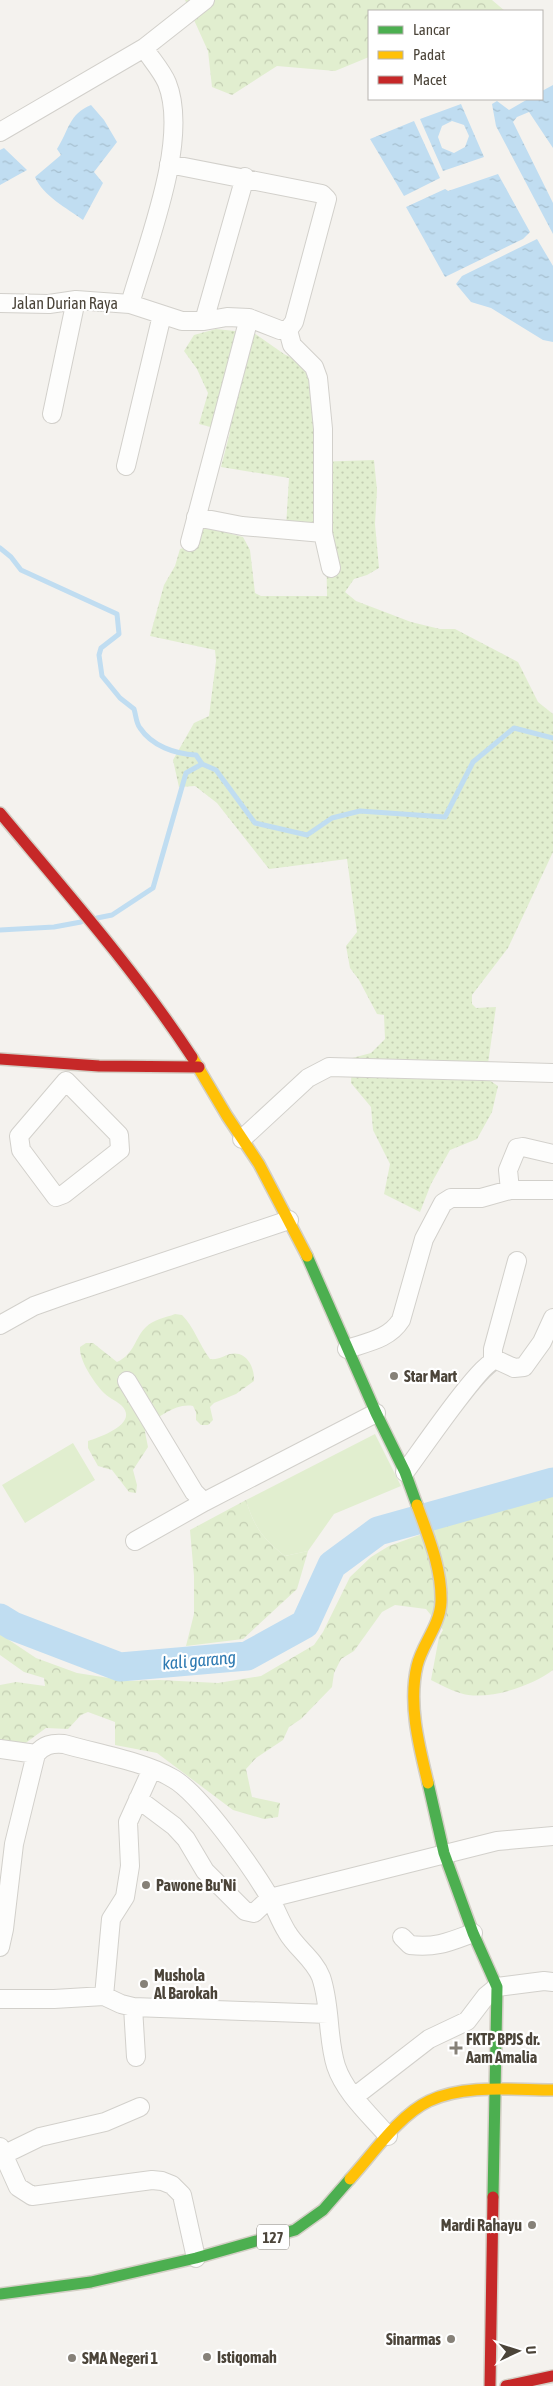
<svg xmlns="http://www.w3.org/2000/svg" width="553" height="2386" font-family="'Asap Condensed',sans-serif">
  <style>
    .green { fill: #e1eecf }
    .forest { fill: url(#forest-crowns) }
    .garden { fill: url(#garden-dots) }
    .water { fill: url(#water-ripples); fill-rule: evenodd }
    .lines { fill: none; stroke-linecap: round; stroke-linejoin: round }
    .stream { stroke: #c0ddf1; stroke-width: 5 }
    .river { stroke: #c0ddf1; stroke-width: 29 }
    .street-casing { stroke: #d2d0cb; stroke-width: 20 }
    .fast-casing { stroke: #d3cfc5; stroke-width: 14 }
    .slow-casing { stroke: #d3cfc5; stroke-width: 14 }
    .jam-casing { stroke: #d3cfc5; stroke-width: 14 }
    .street { stroke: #fdfdfc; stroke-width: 18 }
    .fast { stroke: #4caf50; stroke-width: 11 }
    .slow { stroke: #ffc107; stroke-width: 11 }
    .jam { stroke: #c62828; stroke-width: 11 }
    .poi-dot { fill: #868178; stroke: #fff; stroke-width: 2 }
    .labels { text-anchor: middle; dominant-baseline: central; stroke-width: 4.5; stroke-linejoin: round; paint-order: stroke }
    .shield { fill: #fff; stroke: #817c74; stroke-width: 1 }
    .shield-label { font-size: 15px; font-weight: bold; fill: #4b4439 }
    .street-label { font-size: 16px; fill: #4b4439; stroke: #fff }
    .poi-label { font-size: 16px; font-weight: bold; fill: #4b4439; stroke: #fff; text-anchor: start }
    .water-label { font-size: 18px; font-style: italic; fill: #2e7ab2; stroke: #fff }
  </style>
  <defs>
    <pattern id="forest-crowns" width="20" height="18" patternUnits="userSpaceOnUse" patternTransform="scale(1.25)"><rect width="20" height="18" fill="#e1eecf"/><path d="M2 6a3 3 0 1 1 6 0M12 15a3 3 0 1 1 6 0" fill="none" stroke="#c3cdb2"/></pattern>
    <pattern id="garden-dots" width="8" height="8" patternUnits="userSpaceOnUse" patternTransform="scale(1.25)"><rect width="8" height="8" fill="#e1eecf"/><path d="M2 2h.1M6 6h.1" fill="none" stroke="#c3cdb2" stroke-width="1.8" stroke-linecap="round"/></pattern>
    <pattern id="water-ripples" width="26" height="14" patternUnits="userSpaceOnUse" patternTransform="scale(1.25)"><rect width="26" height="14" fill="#c0ddf1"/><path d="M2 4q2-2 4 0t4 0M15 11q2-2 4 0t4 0" fill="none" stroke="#a6bfcf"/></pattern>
  </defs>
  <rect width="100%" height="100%" fill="#f4f2ee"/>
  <path class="green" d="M375 1434 401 1486 334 1514 308 1551 285 1556C263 1539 254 1527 246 1500Z
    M73 1443 95 1480 25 1523 2 1485Z"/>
  <path class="forest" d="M185 0H492L505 11H369V57L335 71 277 66 232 95 212 87 208 51Z
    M175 1314 182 1315C195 1328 199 1345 210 1359 219 1360 223 1356 230 1354 246 1350 255 1367 254 1381L236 1394 214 1403 210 1407 213 1420 208 1425H201L196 1420V1412L193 1406C175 1403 161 1417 146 1425L145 1432 148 1447 133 1470 137 1485 136 1493 129 1492 112 1470 98 1466 88 1448V1441C101 1437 140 1423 121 1405 115 1400 107 1397 102 1391 93 1381 79 1360 80 1347L86 1343H93L117 1362C135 1354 135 1337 146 1327 154 1319 165 1318 175 1314Z
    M553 1491V1670C532 1686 486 1702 460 1693 450 1690 441 1685 431 1680L439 1637 443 1630 426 1609 395 1605 382 1612 354 1651 341 1659 334 1673 332 1687 301 1719 289 1727 283 1740 256 1758 246 1769 252 1797 280 1803 278 1817 264 1819 233 1810 157 1753 115 1745V1722L88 1712 81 1715 68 1729 46 1728 16 1750 0 1746V1685L16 1682 45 1686 44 1678 24 1672 0 1655V1634L36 1658 77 1673 128 1681 159 1680 218 1683 261 1676 314 1645 323 1632 350 1577 371 1557 389 1546 522 1498Z
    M246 1500C254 1527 263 1539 285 1556L308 1551 297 1589 243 1639 186 1646 194 1614V1576L190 1530Z"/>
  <path class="garden" d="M216 329 254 333 284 354 306 365 312 385 314 462 374 460 377 490 375 524 379 568 367 575 354 579 345 592 356 601 411 622 440 629H455L518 662 538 702 553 714V852L508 948 472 995V1004L476 1008 496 1007 486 1078 498 1086 492 1112 477 1139 450 1150 431 1184 420 1212 384 1194 390 1164 373 1130 371 1107 351 1083 352 1058 371 1053 385 1039 384 1015 377 1014 359 980 350 968 346 946 357 932 347 859 269 869 217 803 195 786 179 787 173 760 194 723 209 716 216 661 215 650 150 636 164 585 175 566 180 549 193 545 200 526 243 537 250 550 255 593 261 596H327L326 537 286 527 289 478 221 467 230 432 199 424 208 393 197 369 184 351 194 335Z"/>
  <path class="water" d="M553 85V148L529 112 517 117 513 122 553 203V234L496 126 492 104 497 101 509 110 528 99H542V91Z
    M461 104 484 157 443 171 420 119ZM452 121 464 125 469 136 465 147 454 153 442 148 438 137 442 126Z
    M91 105 104 120 117 142 94 172 103 183 83 220C67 208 43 196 35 177L61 155 57 149C69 130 69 114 91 105Z
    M414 121 440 178 404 196 370 139Z
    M4 148 27 170 0 185V150Z
    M498 174 530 232 523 239 445 277 406 207 445 189 448 191Z
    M537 239 553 266V342L543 340 491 308 471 302 456 284 462 276Z"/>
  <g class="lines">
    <path class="stream" d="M0 548 11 557 21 570 117 614 119 634 101 648 99 655 102 676 120 698 134 709C136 715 136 723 140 728 152 746 175 754 196 755L202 764
      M97 918 112 915 153 888 186 773 202 764 216 770 255 823 307 835 332 818 360 811 445 817 473 762 514 728 553 738
      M0 930 54 927 81 922"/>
    <path class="river" d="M0 1618 13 1626 120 1667 247 1656 305 1624 332 1565 378 1531 553 1482"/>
    <g class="street-casing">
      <path id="street" d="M0 132 144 48 205 0
        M0 303 49 304 76 300 130 304 182 321H204L227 317 249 318 280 330H288L294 322 327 199 322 194 169 164
        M130 304C146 247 190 140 167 83 162 71 151 59 144 48
        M204 321 245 177
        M288 330 292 345 314 367 318 378 323 429V533L331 568
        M52 414 76 300
        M126 466 162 315
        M196 517 242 526 323 533
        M190 542 249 318
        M66 1081 119 1135 120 1150 64 1194 56 1197 21 1150 19 1136Z
        M242 1139 308 1078 329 1067 553 1073
        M510 1190 508 1170 517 1148 523 1147 553 1154
        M0 1325 34 1306 65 1295 289 1220
        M347 1349C368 1342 389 1339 401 1320L424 1239 443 1203 451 1198H481L510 1190H553
        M493 1360V1349L517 1261
        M127 1381 194 1492 204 1502
        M405 1472C418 1455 482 1360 497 1360L514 1368 524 1367 542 1342 553 1318
        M135 1541 204 1502 376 1413
        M0 1749 36 1754
        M138 1799 174 1826 186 1839 205 1871 245 1911 254 1913 270 1898 497 1841 553 1836
        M402 1937 410 1945C436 1948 449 1942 473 1933
        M0 1947 4 1929 14 1844 36 1754C44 1745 51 1743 64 1744 95 1753 146 1762 172 1778 200 1793 253 1869 270 1898 276 1909 280 1921 287 1932 296 1948 314 1959 321 1977 331 2006 327 2038 336 2066 345 2093 370 2115 388 2136
        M104 1996 111 1919 125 1897 130 1866 128 1822 152 1769
        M0 1999H54L104 1996 121 2004 133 2007 328 2014
        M133 2007 136 2057
        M354 2097 429 2039 467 2021 486 1996 497 1987 544 1981 553 1982
        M0 2147 18 2187 32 2196 152 2180 162 2181 172 2185 182 2195 196 2258
        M3 2155 40 2137 105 2122 140 2107"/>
    </g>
    <g class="fast-casing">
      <path id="fast" d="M307 1256 376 1413 405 1472 417 1505
        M428 1783 444 1853 473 1933 497 1987 493 2197
        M0 2294 91 2282 196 2258 295 2230 323 2210 350 2179"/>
    </g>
    <g class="slow-casing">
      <path id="slow" d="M192 1057 227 1116 259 1164 307 1256
        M417 1505C428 1536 442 1568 441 1602 440 1626 422 1644 417 1666 408 1704 419 1746 428 1783
        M350 2179C372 2155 399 2115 429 2101 465 2084 513 2090 553 2090"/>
    </g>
    <g class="jam-casing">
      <path id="jam" d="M0 813C66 892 135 970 192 1057
        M0 1059 99 1066 199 1067
        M490 2386 493 2197
        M506 2386 553 2376"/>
    </g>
    <use href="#street" class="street"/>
    <use href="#fast" class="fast"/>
    <use href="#slow" class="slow"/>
    <use href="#jam" class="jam"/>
  </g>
  <g class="poi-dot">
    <circle cx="394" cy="1376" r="5"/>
    <circle cx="146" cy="1885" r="5"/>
    <circle cx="144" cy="1984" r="5"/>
    <path d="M453.5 2040.5h5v5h5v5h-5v5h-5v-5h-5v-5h5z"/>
    <circle cx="532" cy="2225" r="5"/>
    <circle cx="451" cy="2339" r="5"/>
    <circle cx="207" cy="2357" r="5"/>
    <circle cx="72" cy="2358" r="5"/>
  </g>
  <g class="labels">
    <rect class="shield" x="257" y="2224.5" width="32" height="25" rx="4"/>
    <g class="shield-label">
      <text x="273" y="2237">127</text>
    </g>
    <g class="street-label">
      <text x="65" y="303">Jalan Durian Raya</text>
    </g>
    <g class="poi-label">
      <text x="404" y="1376">Star Mart</text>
      <text x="156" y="1885">Pawone Bu'Ni</text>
      <text x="154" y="1975">Mushola<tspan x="154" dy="18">Al Barokah</tspan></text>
      <text x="466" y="2039">FKTP BPJS dr.<tspan x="466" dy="18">Aam Amalia</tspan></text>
      <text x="522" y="2225" text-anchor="end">Mardi Rahayu</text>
      <text x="441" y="2339" text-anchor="end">Sinarmas</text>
      <text x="217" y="2357">Istiqomah</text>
      <text x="82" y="2358">SMA Negeri 1</text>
    </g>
    <g class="water-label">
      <text transform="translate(199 1660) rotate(-5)">kali garang</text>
    </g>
  </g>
  <rect x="368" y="10" width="175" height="90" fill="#ffffff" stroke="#b7b4b0"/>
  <rect x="378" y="26" width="25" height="8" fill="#4caf50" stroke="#b7b4b0"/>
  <text x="413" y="35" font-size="15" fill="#4b4439">Lancar</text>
  <rect x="378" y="51" width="25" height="8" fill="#ffc107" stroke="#b7b4b0"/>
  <text x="413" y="60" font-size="15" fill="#4b4439">Padat</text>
  <rect x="378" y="76" width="25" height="8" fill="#c62828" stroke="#b7b4b0"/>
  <text x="413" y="85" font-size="15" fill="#4b4439">Macet</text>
  <g transform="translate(518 2351) rotate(86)" stroke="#ffffff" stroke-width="4" paint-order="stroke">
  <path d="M0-4L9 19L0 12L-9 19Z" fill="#4b4439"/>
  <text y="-8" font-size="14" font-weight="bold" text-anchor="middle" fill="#4b4439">U</text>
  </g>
</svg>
